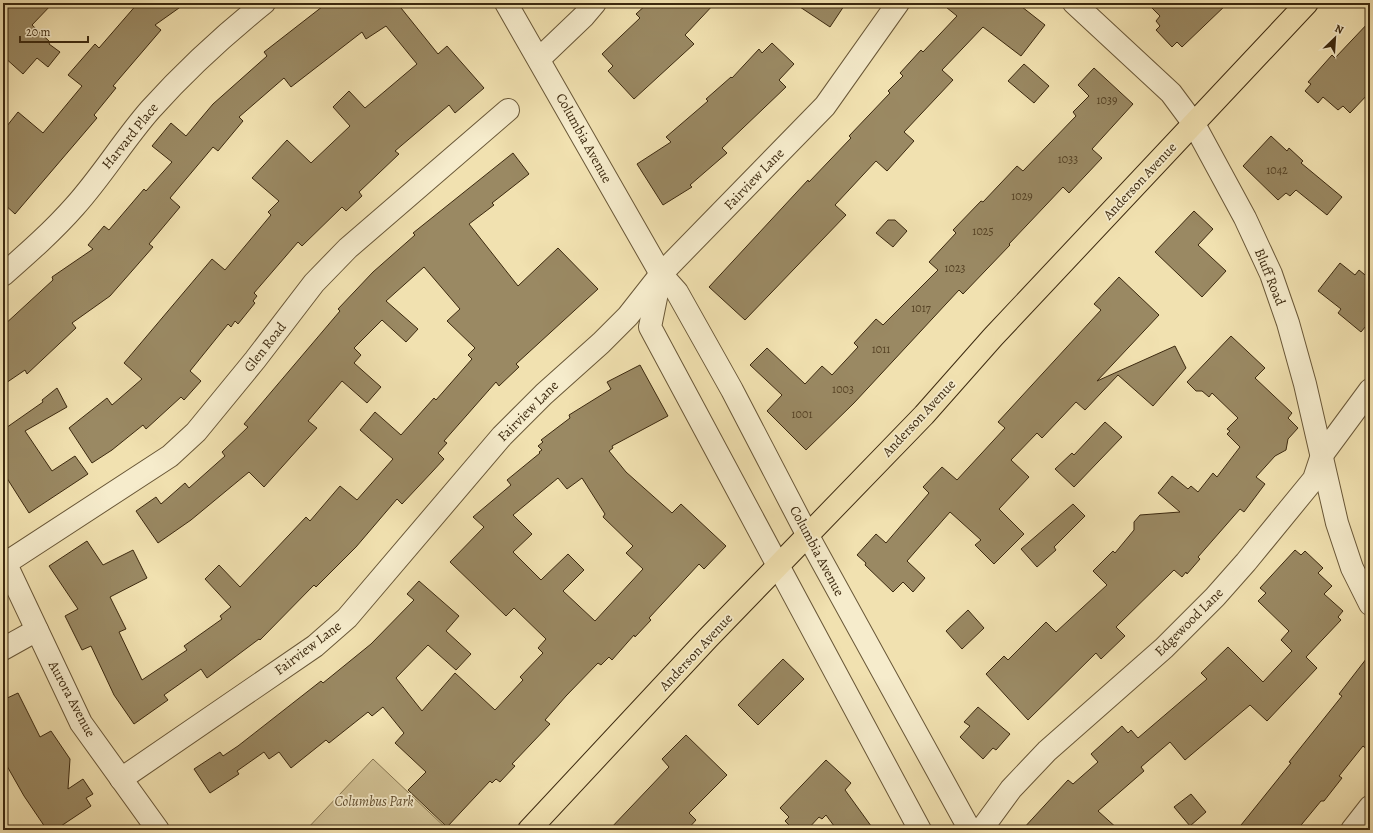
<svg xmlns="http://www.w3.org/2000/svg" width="1373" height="833" viewBox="0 0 1373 833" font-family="Alegreya,serif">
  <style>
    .green { fill: #d2c295; stroke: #877652 }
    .building { fill: #9a8963; stroke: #3c290f; fill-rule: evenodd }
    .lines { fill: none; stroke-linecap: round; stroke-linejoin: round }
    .minor-casing { stroke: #695737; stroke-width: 24 }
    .major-casing { stroke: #3c290f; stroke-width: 24 }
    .minor { stroke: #f6eccc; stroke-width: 22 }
    .major { stroke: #f1e1b0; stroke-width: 22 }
    .labels { text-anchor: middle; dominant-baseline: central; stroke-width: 3.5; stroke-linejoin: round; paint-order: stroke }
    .number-label { font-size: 12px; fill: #544124 }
    .street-label { font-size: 14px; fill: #3c290f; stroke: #f6eccc }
    .park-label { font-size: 14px; font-style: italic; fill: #624f30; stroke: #f6eccc }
  </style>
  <rect width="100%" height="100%" fill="#f1e1b0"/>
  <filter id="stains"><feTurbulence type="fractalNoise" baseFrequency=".005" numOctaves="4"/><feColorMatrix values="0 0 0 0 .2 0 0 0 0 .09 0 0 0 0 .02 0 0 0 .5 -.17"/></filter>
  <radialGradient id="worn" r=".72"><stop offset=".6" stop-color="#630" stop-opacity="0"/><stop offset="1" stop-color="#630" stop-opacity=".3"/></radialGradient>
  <polygon class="green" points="373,759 448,830 306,830"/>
  <g class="building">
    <polygon points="3,3 53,3 32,25 50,42 49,44 60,52 48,67 37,58 23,74 3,56"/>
    <polygon points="138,3 186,3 155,25 161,30 113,86 116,88 94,115 97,118 15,214 3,203 3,131 18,112 43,133 82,86 68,75 95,44 99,48"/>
    <polygon points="327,3 397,3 438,54 447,46 484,88 455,113 449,105 395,151 399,154 359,192 362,196 346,211 342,207 302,246 298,242 254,293 257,296 253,301 255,303 238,324 235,321 231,327 228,324 190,371 201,381 184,400 181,397 146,429 143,425 112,450 92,463 69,428 107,398 112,405 142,379 124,363 212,259 225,270 271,215 268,212 279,201 252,178 287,140 311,163 350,126 333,107 349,91 365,108 417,64 386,26 366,39 362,32 291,87 284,78 239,117 243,121 218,151 213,147 170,198 180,207 149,244 153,247 110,296 72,323 76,328 27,374 25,370 3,385 3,326 53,280 52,277 93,249 88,245 104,226 109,230 144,189 146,191 172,162 152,146 171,123 186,136 213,104 267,56 264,52"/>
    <polygon points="648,3 715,3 685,35 694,44 634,99 608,71 613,66 602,54 640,18 636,14"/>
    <polygon points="794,3 846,3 830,27"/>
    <polygon points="941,3 1017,3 1045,25 1021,56 983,27 942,70 953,80 904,132 914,141 887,171 876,161 835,205 846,215 745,320 709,287 808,180 809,182 851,138 849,136 890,93 888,91 903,76 900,73 921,50 923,52 957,16"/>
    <polygon points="1147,3 1228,3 1182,47 1177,42 1172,47 1156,30 1160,26 1156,21 1160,16"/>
    <polygon points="1370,21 1370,92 1350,113 1343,106 1338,110 1323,97 1318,103 1305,91 1311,84 1308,82 1332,55 1335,58"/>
    <polygon points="772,43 794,64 779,80 786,87 722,148 727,153 690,185 692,187 663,205 637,164 671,142 666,137 708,101 706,99 731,77 732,78 759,49 762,53"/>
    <polygon points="1024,64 1049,86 1034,103 1008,81"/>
    <polygon points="1094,68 1133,104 1092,149 1102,158 1069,193 1063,187 1009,244 1010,245 963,294 959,290 854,403 806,450 767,411 782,395 750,365 767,348 805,384 822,366 832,375 858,347 854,343 876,319 883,325 938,270 929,262 956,233 953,230 981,201 983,202 1017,166 1023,171 1076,116 1073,112 1089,96 1078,85"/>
    <polygon points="1271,136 1287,151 1289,148 1303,161 1301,163 1342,197 1327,215 1296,190 1290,196 1286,193 1278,200 1243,166"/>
    <polygon points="513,153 529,174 492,203 494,205 469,224 518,286 558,248 598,289 516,364 519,367 499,386 496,382 444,441 447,443 438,453 444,459 432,472 402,504 397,499 356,547 316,587 314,585 260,640 259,639 207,678 201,669 164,695 168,700 134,724 114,695 91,646 82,650 65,616 78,609 49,566 87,541 103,565 133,550 147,578 110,597 126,629 119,632 142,680 187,650 184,646 222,619 220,616 231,607 205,579 219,565 240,587 306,517 310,521 340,486 357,500 393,459 360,430 375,412 401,435 434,398 436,400 472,359 468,355 475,348 447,321 460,309 424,267 386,301 418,329 406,342 382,320 354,348 361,355 354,363 381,387 367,403 342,381 308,421 317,428 264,487 249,472 191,520 158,543 136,511 156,497 161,504 185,483 189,488 225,456 222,452 248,427 244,424 340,311 338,309 373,272 415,235 413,233"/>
    <polygon points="1194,211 1213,229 1198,245 1226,271 1202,297 1155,252"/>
    <polygon points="888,220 895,220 907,231 893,247 876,233"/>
    <polygon points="1340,263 1355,275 1359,270 1370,279 1370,321 1361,332 1338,313 1341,309 1318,291"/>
    <polygon points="1119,277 1159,315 1097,381 1175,346 1186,368 1153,406 1118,375 1085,410 1076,402 1042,438 1037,433 1011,460 1029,477 999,509 1024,534 994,564 975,545 981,540 950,512 907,561 925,578 913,592 903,582 893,592 865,565 866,563 857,555 876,534 886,543 929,493 923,487 942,467 957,480 1005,428 998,422 1101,310 1094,304"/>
    <polygon points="1231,336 1265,368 1255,378 1292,413 1288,418 1298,428 1288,439 1286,450 1275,456 1256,477 1265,484 1244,512 1240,509 1198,557 1200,559 1187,574 1186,572 1182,577 1174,570 1116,627 1125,636 1101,659 1096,653 1028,720 986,674 1004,656 1008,660 1046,622 1056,632 1107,585 1093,571 1113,551 1115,553 1134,530 1134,522 1140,515 1180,512 1158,493 1172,476 1188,489 1191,486 1198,492 1213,473 1217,477 1240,447 1227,434 1230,431 1227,429 1238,418 1212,393 1209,397 1202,391 1196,391 1187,382"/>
    <path d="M640,365L668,416L612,446L613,448L609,451L626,472L672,513L681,504L726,546L704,569L699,564L649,618L651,620L635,637L634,635L612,660L609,657L601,665L598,663L566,696L545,720L550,724L512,764L515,766L500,782L496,779L492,783L490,781L447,827L408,790L426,772L395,743L404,733L383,707L372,716L368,712L329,743L326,740L291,768L279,752L269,759L264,752L237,771L239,774L210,793L194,769L220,752L223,756L238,746L321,681L323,683L371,644L414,600L407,594L419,581L459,616L446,631L471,654L456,670L428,645L396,678L422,711L455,673L495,710L523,680L520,677L543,653L538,648L546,639L514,608L506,616L450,562L484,527L473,517L511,485L507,480L540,453L539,452L542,450L538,446L543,442L541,440L570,418L569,415L611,389L607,382ZM558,478L567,489L582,478L605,514L603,517L633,546L626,553L643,569L595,621L563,591L584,570L568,554L541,580L513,552L532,534L513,515Z"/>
    <polygon points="57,388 67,407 25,431 52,471 75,456 88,474 29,513 3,472 3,430 43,402 42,400"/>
    <polygon points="1105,422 1122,437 1074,487 1055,469 1072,453 1074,455"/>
    <polygon points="1073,504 1085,516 1054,547 1056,550 1037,567 1021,549"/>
    <polygon points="1295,550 1301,555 1305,551 1323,568 1318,573 1332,586 1324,594 1343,611 1338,617 1341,620 1306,657 1317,668 1267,721 1250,705 1185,760 1170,742 1141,767 1144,771 1098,811 1119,830 1022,830 1068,780 1073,784 1098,762 1091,754 1122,726 1128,733 1131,730 1138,738 1207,679 1201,673 1228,647 1263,682 1292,651 1281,640 1289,631 1258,601 1266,593 1260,588"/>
    <polygon points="968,610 984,628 962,649 946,631"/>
    <polygon points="1370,654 1370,752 1363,746 1339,776 1342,778 1324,801 1321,801 1297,830 1237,830 1291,763 1289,762 1342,696 1339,694"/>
    <polygon points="783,659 804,679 758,725 738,705"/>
    <polygon points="18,693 40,737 51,731 70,759 68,789 83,779 93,794 86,798 91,806 55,830 47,830 24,796 3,759 3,700"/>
    <polygon points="978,707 1010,734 996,750 993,748 983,759 960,737 970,726 964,722"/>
    <polygon points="686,735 727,775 689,813 696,820 687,830 609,830 669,767 662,759"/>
    <polygon points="826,760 851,783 845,790 874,830 837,830 826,815 822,819 819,817 807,830 794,830 785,821 789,817 780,808"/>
    <polygon points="1191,794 1206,812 1190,826 1174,807"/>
  </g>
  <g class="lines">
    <g class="minor-casing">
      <g id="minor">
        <polyline points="506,3 661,274 677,292 732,390 808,536 970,830"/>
        <polyline points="1074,3 1171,93 1194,124 1245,218 1271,274 1288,323 1305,384 1337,523 1352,568 1370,604"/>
        <polyline points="539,59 584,16 595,3"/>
        <path d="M3,275C28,253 53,231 75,206C102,176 123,141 150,110C185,71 223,36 264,3"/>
        <polyline points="660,278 650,327 920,830"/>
        <polyline points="3,558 81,723 158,830"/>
        <polyline points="6,563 170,456 196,432 255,360 314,283 348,248 508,110"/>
        <polyline points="3,649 37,630"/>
        <polyline points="121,779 315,646 347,618 502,436 544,394 601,343 628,316 661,274 825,106 898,3"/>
        <polyline points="981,830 1011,789 1047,751 1164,648 1215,597 1246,562 1314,479 1322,455 1370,390"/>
        <polyline points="1352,830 1370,807"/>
      </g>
    </g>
    <g class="major-casing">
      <polyline id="major" points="529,830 708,638 924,415 993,337 1307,3"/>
    </g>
    <use href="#minor" class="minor"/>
    <use href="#major" class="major"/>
  </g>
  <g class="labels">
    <g class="number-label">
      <text x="1107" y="100">1039</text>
      <text x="1068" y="159">1033</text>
      <text x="1277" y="170">1042</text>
      <text x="1022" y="196">1029</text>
      <text x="983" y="231">1025</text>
      <text x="955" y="268">1023</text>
      <text x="921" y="308">1017</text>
      <text x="881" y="349">1011</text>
      <text x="843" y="389">1003</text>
      <text x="802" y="414">1001</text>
    </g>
    <g class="street-label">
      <text transform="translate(130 136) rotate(-51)">Harvard Place</text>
      <text transform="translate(584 138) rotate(61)">Columbia Avenue</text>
      <text transform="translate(754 179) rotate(-46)">Fairview Lane</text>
      <text transform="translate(1140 181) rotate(-47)">Anderson Avenue</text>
      <text transform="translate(1270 277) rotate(68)">Bluff Road</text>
      <text transform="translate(265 347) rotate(-52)">Glen Road</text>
      <text transform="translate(528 411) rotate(-45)">Fairview Lane</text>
      <text transform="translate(919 418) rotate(-47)">Anderson Avenue</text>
      <text transform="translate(817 551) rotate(62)">Columbia Avenue</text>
      <text transform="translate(1189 622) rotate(-45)">Edgewood Lane</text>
      <text transform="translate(308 648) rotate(-37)">Fairview Lane</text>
      <text transform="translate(696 652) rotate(-47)">Anderson Avenue</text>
      <text transform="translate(72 699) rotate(62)">Aurora Avenue</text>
    </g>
    <g class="park-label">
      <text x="374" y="801">Columbus Park</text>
    </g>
  </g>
  <rect width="1373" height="833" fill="none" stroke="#f1e1b0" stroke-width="16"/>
  <rect x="4" y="4" width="1365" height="825" fill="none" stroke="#3c290f" stroke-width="2"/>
  <rect x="8" y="8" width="1357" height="817" fill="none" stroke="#3c290f"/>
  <g transform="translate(1335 38) rotate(25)" stroke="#f6eccc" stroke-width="3" paint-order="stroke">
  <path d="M0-3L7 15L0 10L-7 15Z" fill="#3c290f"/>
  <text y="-6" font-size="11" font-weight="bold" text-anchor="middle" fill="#3c290f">N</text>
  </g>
  <path d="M20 36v6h68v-6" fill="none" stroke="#3c290f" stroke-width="2"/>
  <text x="26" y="36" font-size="12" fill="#3c290f" stroke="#f6eccc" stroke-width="3" paint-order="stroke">20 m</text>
  <rect width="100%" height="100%" filter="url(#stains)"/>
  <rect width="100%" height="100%" fill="url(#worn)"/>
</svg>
